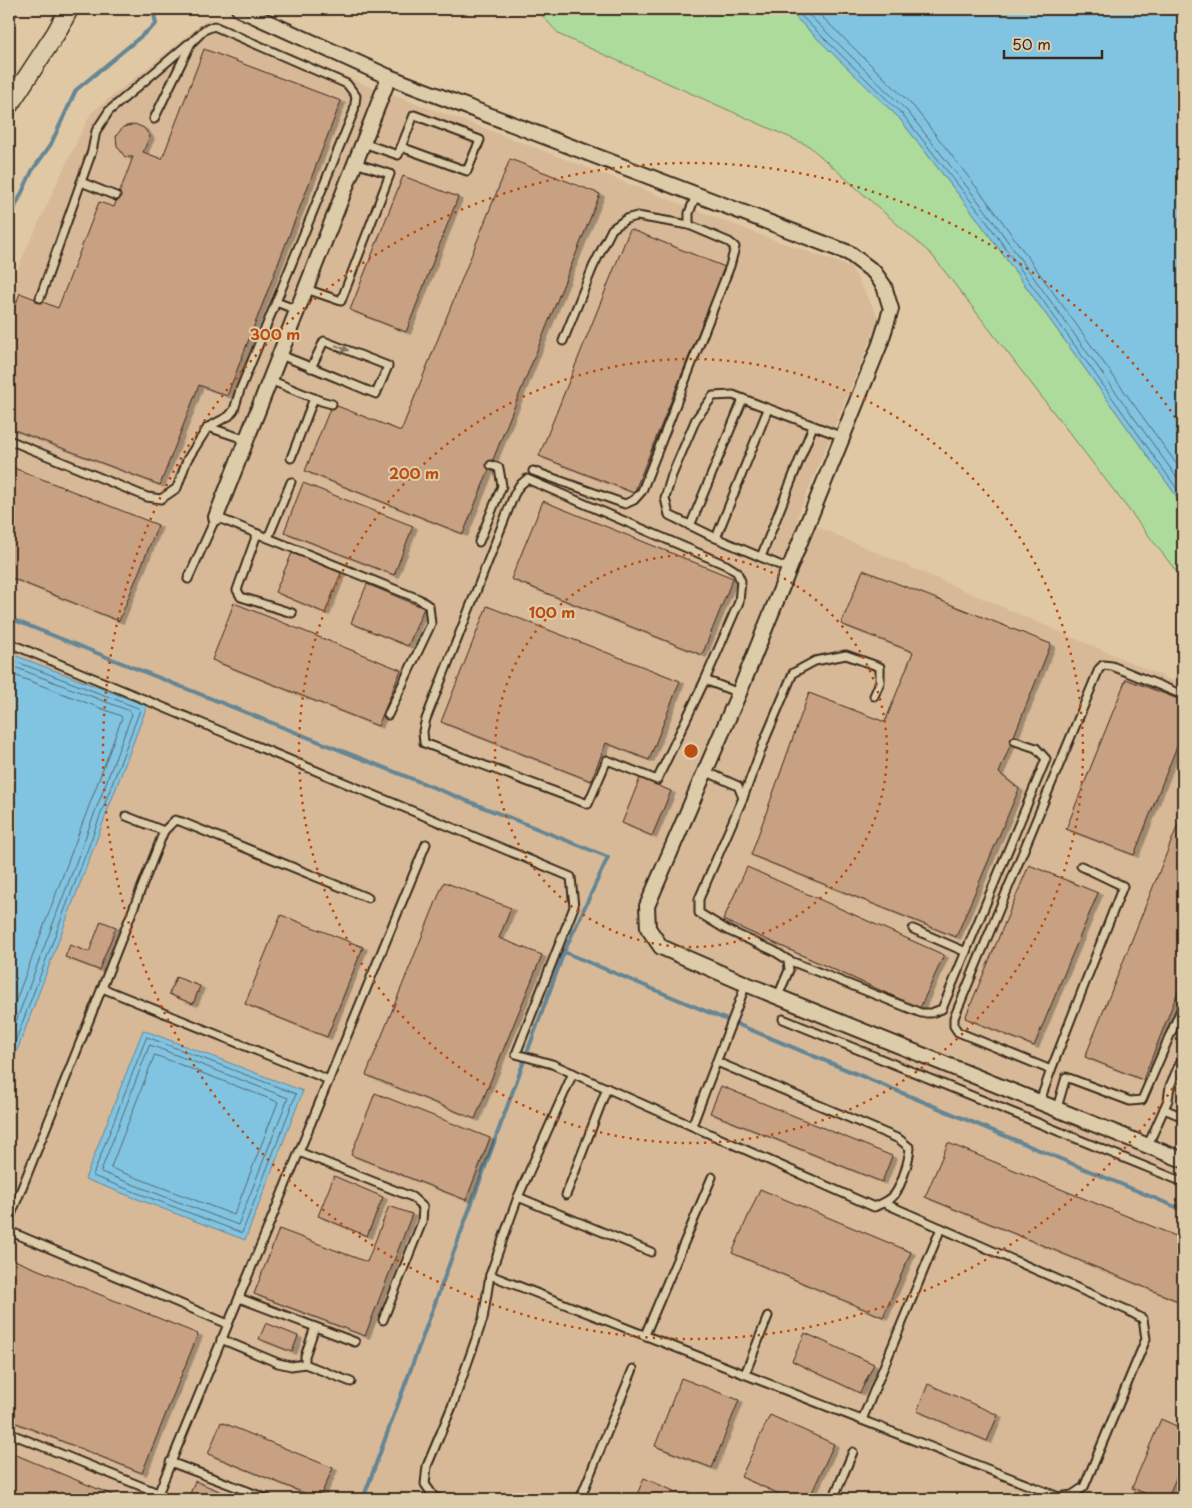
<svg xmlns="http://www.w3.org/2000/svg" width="1192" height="1508" viewBox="0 0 1192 1508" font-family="'Playpen Sans',sans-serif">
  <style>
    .built { fill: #d7b998 }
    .green { fill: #addb9b; stroke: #74825c }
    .water { fill: #81c4e2; stroke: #658694 }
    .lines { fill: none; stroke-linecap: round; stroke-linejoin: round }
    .shore { stroke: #57686c; stroke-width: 1 }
    .stream { stroke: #658694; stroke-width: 4 }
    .building { fill: #c8a082; stroke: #3b2a1e; filter: url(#shadow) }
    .service-casing { stroke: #3b2a1e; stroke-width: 11 }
    .minor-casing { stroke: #3b2a1e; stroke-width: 18 }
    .tertiary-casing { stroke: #3b2a1e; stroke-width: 21 }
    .path { stroke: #3b2a1e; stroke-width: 2.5; stroke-dasharray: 4 4; stroke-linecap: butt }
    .service { stroke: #ddcca9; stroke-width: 7 }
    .minor { stroke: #ddcca9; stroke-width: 14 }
    .tertiary { stroke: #ddcca9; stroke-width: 18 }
    .oneway { fill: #84735d }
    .ring { fill: none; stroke: #bd4d10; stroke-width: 2.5; stroke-dasharray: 2.5 5 }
    .centre { fill: #bd4d10; stroke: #ddcca9; stroke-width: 2.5 }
    .ring-label { font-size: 15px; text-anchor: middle; font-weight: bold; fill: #bd4d10; stroke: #ddcca9; stroke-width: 4; stroke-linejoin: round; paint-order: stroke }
  </style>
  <defs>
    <filter id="shadow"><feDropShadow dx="4.5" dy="2.5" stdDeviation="0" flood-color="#0004"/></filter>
  </defs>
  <rect width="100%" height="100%" fill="#e1c8a5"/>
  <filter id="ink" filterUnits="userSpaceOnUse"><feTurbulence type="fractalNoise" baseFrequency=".02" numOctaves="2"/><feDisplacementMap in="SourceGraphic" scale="10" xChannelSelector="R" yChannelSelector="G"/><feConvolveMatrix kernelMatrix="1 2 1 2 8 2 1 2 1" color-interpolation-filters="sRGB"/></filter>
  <g filter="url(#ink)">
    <polygon class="built" points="208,19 376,89 500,134 769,238 851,267 879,318 797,518 1183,685 1183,1499 9,1499 9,287 64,168 91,113"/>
    <polygon class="green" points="536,9 787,9 899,118 976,217 1183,505 1183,580 932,255 809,146 560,35"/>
    <g class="water">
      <polygon points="787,9 1183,9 1183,505 976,217 899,118"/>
      <polygon points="9,653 147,706 9,1072"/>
      <polygon points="143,1030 303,1091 245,1240 85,1179"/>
    </g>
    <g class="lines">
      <g class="shore">
        <polyline points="794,9 903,115 981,214 1183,497"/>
        <polyline points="803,9 908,112 986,211 1183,486"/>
        <polyline points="814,9 914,107 991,206 1183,473"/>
        <polyline points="9,659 138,708 140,710 9,1058"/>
        <polyline points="9,665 130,711 132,714 9,1040"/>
        <polyline points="9,673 121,716 122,718 9,1019"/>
        <polygon points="147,1037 296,1094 242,1233 93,1176"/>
        <polygon points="150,1045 288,1098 238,1225 101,1172"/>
        <polygon points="155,1055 278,1102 234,1215 111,1168"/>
      </g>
      <g class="stream">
        <polyline points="9,220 32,171 51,144 76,90 156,24 153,9"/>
        <polyline points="9,618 608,857 564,952 1183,1210"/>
        <polyline points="363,1499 564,952"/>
      </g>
    </g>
    <g class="building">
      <polygon points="204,49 341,101 227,396 199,385 160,485 9,428 9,322 20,293 58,308 99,202 114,207 133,157 125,157 117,146 116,136 123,127 135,124 144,128 150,136 143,152 162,159"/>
      <polygon points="510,159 600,194 463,534 305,471 332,404 401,431"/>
      <polygon points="403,176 458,197 406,332 350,310"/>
      <polygon points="630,229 725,267 634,493 539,456"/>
      <polygon points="9,466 158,525 119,621 9,577"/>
      <polygon points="303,483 413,526 394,575 284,532"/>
      <polygon points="543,501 733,578 702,655 511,579"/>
      <polygon points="292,553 341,573 325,613 275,592"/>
      <polygon points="863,570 1051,644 999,773 1019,789 956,937 751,855 809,693 885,722 913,652 841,624"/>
      <polygon points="367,584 424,608 408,646 351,623"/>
      <polygon points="234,603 401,670 378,726 212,660"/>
      <polygon points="487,606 680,681 649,760 606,743 591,781 441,722"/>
      <polygon points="1126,679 1183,701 1183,731 1134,855 1066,829"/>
      <polygon points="640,778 671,791 652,836 622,823"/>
      <polygon points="1183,812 1183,979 1143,1080 1085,1057"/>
      <polygon points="1029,865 1098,893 1034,1046 965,1018"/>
      <polygon points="747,867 944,955 920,1008 723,920"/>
      <polygon points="444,882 511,908 499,938 542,955 475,1119 366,1075"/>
      <polygon points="281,915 363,947 327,1037 245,1004"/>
      <polygon points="101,921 116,927 99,970 65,957 70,945 89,952"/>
      <polygon points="176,977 200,986 193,1004 169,994"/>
      <polygon points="721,1086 892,1156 882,1182 710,1113"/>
      <polygon points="375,1093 490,1138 466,1200 351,1155"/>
      <polygon points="948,1143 1183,1239 1183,1303 925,1197"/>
      <polygon points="334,1176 383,1197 367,1236 318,1216"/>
      <polygon points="760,1189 911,1252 883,1317 732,1253"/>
      <polygon points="389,1206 412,1214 365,1336 254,1294 279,1229 367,1262"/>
      <polygon points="9,1258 198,1334 142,1473 9,1420"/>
      <polygon points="266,1323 298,1336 292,1352 259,1339"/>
      <polygon points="805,1333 874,1364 860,1393 792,1361"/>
      <polygon points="681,1378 739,1400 712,1468 655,1446"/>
      <polygon points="928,1384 998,1415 987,1441 917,1411"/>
      <polygon points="770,1415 834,1444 809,1499 791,1499 741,1477"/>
      <polygon points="1161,1419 1183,1429 1183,1462 1167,1499 1159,1499 1132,1488"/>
      <polygon points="221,1422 333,1468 319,1499 208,1454"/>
      <polygon points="9,1452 122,1499 9,1499"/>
      <polygon points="644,1478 692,1499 635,1499"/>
      <polygon points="195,1481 239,1499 188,1499"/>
    </g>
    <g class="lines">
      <g class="service-casing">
        <g id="service">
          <polygon points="414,115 480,140 467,171 401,147"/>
          <polyline points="154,119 191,43 204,30 214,26 347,84 356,96 354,111 276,302 240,390 234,410 229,416 208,427"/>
          <polyline points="363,143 398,155 401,147"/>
          <polyline points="81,182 116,196"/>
          <polyline points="306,289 341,301 390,174 355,163"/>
          <polyline points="40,298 92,151 96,131 109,111 188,44"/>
          <polyline points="276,302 297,310"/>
          <polyline points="563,341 593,267 612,229 626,219 637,216 689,225"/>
          <path d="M280,355C312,367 344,381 376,394L388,366L324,341L311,368"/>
          <polyline points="270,380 321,401 332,404"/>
          <polyline points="9,440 147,497 161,499 177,488 187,460 208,427 247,440"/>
          <polyline points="291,458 314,398"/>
          <polyline points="533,471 625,504 634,500 642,491 730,266 735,247 729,242 689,225 689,213 696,195"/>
          <polygon points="527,479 726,565 737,572 741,581 739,602 705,680 657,780 607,760 588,804 424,743 423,731 426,719 514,495 519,486"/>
          <polyline points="690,526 743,399"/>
          <polyline points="257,534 237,590 241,597 292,613"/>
          <polyline points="268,538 291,482"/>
          <polyline points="716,538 768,409"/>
          <polyline points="479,542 502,486 499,468 491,465"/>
          <polyline points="761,557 813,426"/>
          <polyline points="789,569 716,538 669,515 665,498 672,475 696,419 713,396 733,395 843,437"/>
          <polyline points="188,579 216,517 419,599 429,606 431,624 388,715"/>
          <polyline points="9,643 571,877 574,907 516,1054 552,1064 692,1126 746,984"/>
          <polyline points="705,680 739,693"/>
          <polyline points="705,771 738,786 743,798 699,899 699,913 727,930 774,951 788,960 789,970 778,996"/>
          <polyline points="743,798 766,737 793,673 815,661 846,655 880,667 880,682 874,696"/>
          <polyline points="126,816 164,831 102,988 329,1080"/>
          <polyline points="164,831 175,820 182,822 368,898"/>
          <polyline points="913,929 966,952"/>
          <polyline points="788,960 921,1013 931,1013 942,1009 1046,759 1036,748 1015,741"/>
          <polyline points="783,1019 1183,1182"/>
          <polyline points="1051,1070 958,1032 954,1026 954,1018 1099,669 1103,665 1112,666 1183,695"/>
          <polyline points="1040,1101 1051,1070 1123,886 1081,866"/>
          <polyline points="1057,1108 1066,1077 1130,1101 1142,1100 1183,1005"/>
          <polyline points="1164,1109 1183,1117"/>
          <path d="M692,1126L874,1207C881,1204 890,1201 895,1194C902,1184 909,1160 910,1148L899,1139L717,1062"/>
          <polyline points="1148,1145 1168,1100 1170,1086 1183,1056"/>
          <polyline points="299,1152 412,1197 423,1207 422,1222 383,1320"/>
          <polyline points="566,1195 607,1088"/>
          <polyline points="518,1197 651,1252"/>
          <polyline points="9,1220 102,988"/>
          <polyline points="9,1231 228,1324"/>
          <polyline points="490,1275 1059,1497 1072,1495 1084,1487 1146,1339 1143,1319 1127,1310 884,1203"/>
          <polyline points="239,1298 355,1342"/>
          <polyline points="315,1327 305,1356 305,1364 351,1382"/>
          <polyline points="645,1335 712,1177"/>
          <polyline points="221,1339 278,1363 291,1366 305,1364"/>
          <polyline points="745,1374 768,1316"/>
          <polyline points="862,1420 941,1228"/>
          <polyline points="9,1433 158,1493"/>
          <polyline points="170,1462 268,1499"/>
          <polyline points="156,1499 426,844"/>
          <polyline points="439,1499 434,1497 425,1484 427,1466 453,1404 483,1319 490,1275 518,1197 573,1073"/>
          <polyline points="580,1499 633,1369"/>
          <polyline points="833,1499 853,1452"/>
        </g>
      </g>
      <g class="minor-casing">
        <g id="minor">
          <polyline points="239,9 389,77 849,253 874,272 884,286 891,309 880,344 739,693 647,906 648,928 661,947 746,984 1183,1160"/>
          <polyline points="216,517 389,77"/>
        </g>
      </g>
      <g class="tertiary-casing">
        <polyline id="tertiary" points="9,105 56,33 69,9"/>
      </g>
      <polyline class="path" points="9,19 19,9"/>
      <use href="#service" class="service"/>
      <use href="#minor" class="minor"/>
      <use href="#tertiary" class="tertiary"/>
    </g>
    <defs><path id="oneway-solid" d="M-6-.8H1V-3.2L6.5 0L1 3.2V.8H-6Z" transform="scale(1.25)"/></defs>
    <use class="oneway" href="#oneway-solid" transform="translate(342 348) rotate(22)"/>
  </g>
  <g class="ring">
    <circle cx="691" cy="751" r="196"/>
    <circle cx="691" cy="751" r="392"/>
    <path d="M1181 1076A588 588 0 1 1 1181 426"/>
  </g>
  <circle cx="691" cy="751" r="8" class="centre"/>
  <g class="ring-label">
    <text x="275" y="340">300 m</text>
    <text x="414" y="479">200 m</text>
    <text x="552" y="618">100 m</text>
  </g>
  <rect width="1192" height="1508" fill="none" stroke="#ddcca9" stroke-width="30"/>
  <rect x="15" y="15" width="1162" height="1478" fill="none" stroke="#3b2a1e" stroke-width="2" filter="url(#ink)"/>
  <path d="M1004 50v8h98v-8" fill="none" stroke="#3b2a1e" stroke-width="2.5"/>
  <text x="1012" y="50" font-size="15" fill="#3b2a1e" stroke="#ddcca9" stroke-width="4" paint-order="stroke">50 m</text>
</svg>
